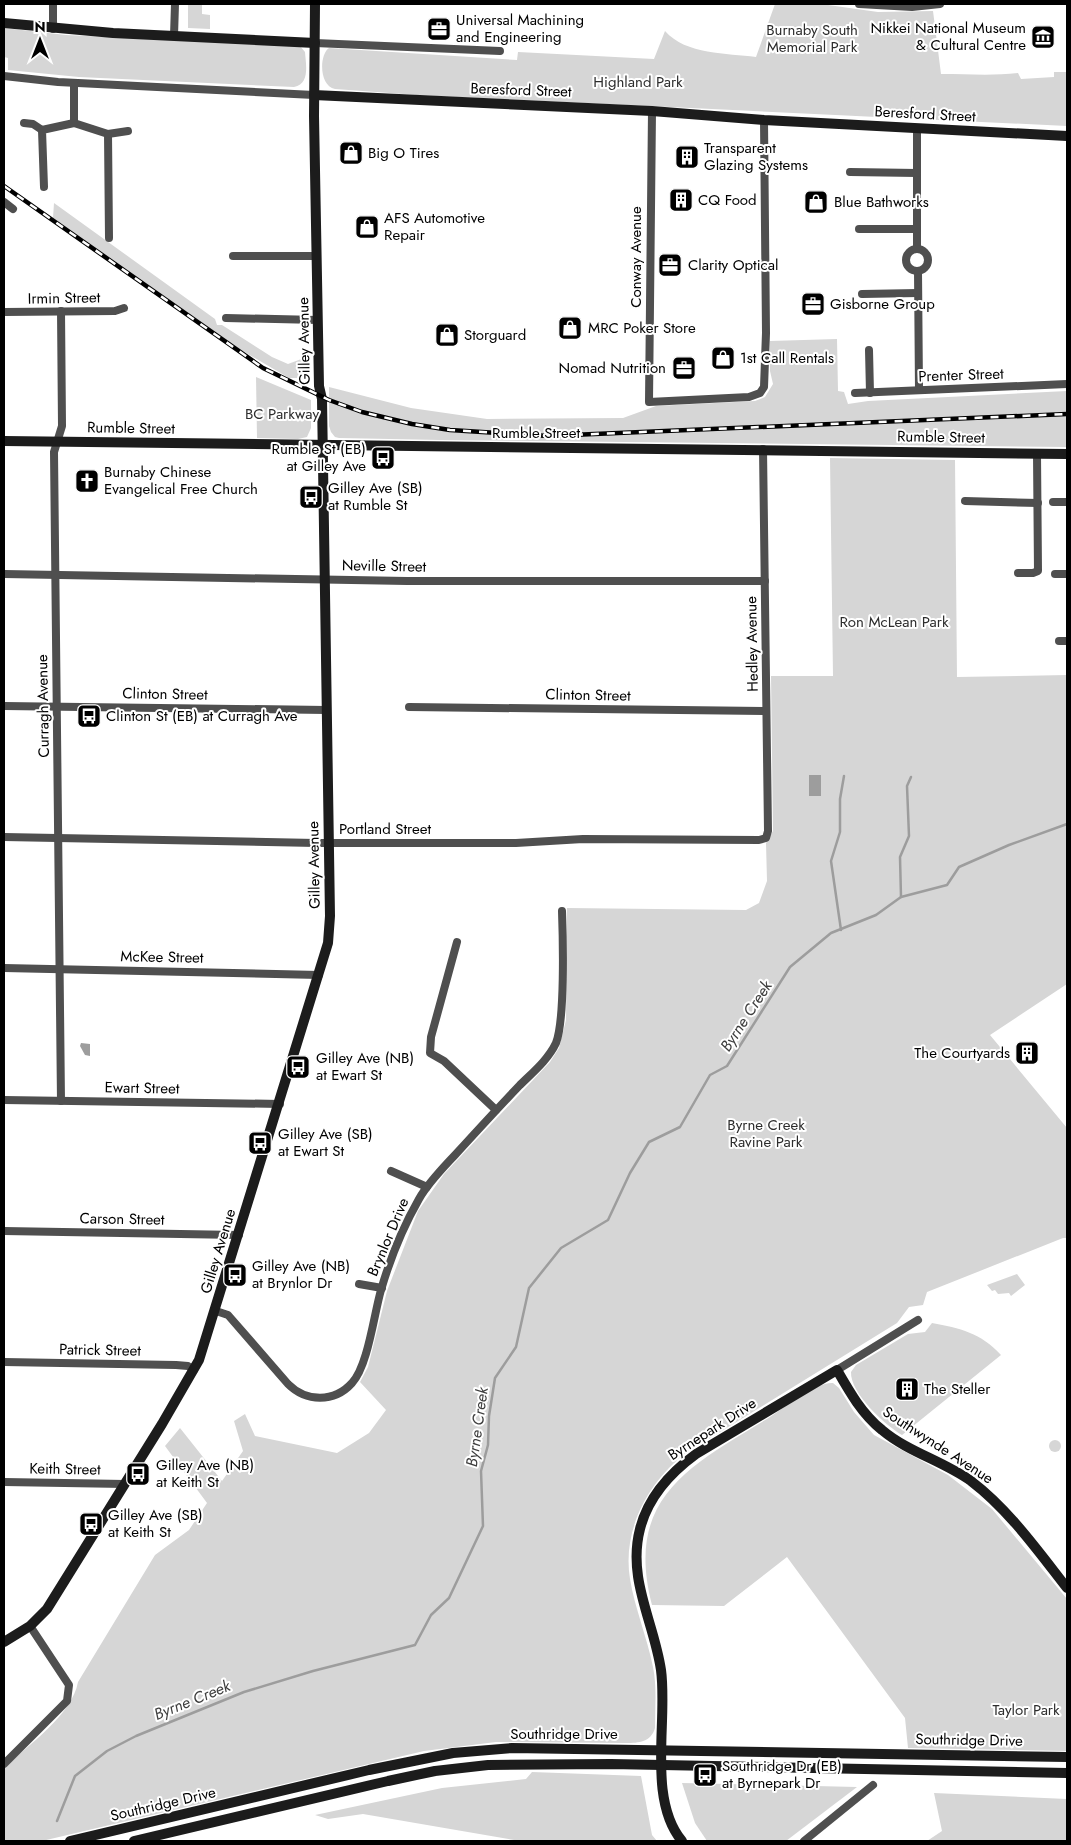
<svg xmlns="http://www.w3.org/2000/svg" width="1071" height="1845" viewBox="0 0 1071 1845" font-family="Jost,sans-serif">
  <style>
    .green { fill: #d6d6d6 }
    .water { fill: #9d9d9d }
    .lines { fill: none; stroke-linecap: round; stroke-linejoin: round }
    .stream { stroke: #9d9d9d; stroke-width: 2.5 }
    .street { stroke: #4f4f4f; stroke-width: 8 }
    .secondary { stroke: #1c1c1c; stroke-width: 10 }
    .rail-casing { stroke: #000; stroke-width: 4.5 }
    .rail { stroke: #fff; stroke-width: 2.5; stroke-dasharray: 8; stroke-linecap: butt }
    .labels { text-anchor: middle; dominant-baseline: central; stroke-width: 4; stroke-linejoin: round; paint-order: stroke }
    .poi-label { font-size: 15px; fill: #000; stroke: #fff; text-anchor: start }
    .park-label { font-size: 15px; fill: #2d2d2d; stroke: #fff }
    .street-label { font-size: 15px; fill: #000; stroke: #fff }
    .water-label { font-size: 16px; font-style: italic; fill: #3e3e3e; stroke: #fff }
  </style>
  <rect width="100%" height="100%" fill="#fff"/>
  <g class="green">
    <polygon points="188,4 202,4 202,14 210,15 210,29 188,28"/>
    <path d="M775,4H821L878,12L933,11L941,74C967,74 992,76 1018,73L1021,79L1054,77V72H1067V126L417,95L335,89C319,86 319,55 329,48L517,60L518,52L654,59L665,31C686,55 727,53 756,57Z"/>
    <path d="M4,28L66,35L300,46L305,52C306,65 310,84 294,87L79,77L8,70V58L4,57Z"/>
    <polygon points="54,203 215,319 217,325 222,325 272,357 288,364 304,358 305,378 289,378 241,350 53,218"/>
    <polygon points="837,339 838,391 844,392 848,404 868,401 1067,391 1067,447 440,440 339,438 335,437 331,432 329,426 329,387 411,408 487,419 623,418 656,406 755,401 765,397 773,384 770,371 770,341"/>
    <polygon points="256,377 311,400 311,428 307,437 298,439 257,438"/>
    <path d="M830,458L955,460L957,677L1067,675V984L990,1035L1067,1128V1238H1063L927,1292L923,1305L909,1307L897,1323L686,1453C648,1482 622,1530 630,1579C635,1609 647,1637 653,1667C657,1687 655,1708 655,1728C651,1742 639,1743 626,1743L496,1742L424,1751L42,1841H4V1768C28,1745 72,1715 78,1682L155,1555L189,1530L207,1503L165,1446L180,1428L222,1481L243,1451L234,1421L245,1414L255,1436L337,1453L369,1433L386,1410L360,1382L368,1367L387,1291L418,1211L444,1174L550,1062L559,1048L566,1020L567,908L746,910L759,903L767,881L766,843L773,831L771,676H833Z"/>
    <polygon points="1017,1274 1025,1285 1011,1296 1009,1293 998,1294 995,1290 992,1291 987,1285"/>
    <path d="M932,1323C960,1328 981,1333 1001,1355L902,1435C885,1425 850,1393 851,1372L856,1365L908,1334L925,1332Z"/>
    <path d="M833,1383L839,1388L854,1412L874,1435L948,1475L992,1509L1067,1599V1751L908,1748L905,1718L787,1557L724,1606L652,1605C624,1497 690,1466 770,1417C785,1407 816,1382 833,1383Z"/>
    <circle cx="1055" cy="1446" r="6"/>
    <polygon points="532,1772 641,1776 652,1835 657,1841 520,1841 363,1814 328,1819 315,1815 442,1788 526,1779"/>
    <polygon points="682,1783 857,1787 786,1841 707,1841 695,1823"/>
    <polygon points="934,1793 1067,1799 1067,1841 927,1841 942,1831"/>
  </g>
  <g class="water">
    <rect x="809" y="775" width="12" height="21"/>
    <polygon points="81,1043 90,1044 90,1056 85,1055 80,1046"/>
  </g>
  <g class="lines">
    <g class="stream">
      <polyline points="901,897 900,857 909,836 907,786 911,777"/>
      <polyline points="841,930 831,861 840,832 840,799 844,776"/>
      <polyline points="57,1821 75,1776 107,1751 136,1736 244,1692 313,1671 415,1645 431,1615 449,1598 483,1526 481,1471 488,1445 489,1416 495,1378 516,1347 529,1288 561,1248 608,1220 630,1173 649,1142 680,1127 710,1075 727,1066 790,967 831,933 876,915 901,897 947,885 959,867 1009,845 1067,824"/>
    </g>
    <g class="street">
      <polyline points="859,4 912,7 940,4"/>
      <polyline points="53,29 53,4"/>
      <polyline points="174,36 175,4"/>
      <polyline points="315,43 500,51"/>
      <polyline points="4,76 58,82 314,95"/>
      <polyline points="74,83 74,123 108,134 109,238"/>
      <polyline points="652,111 649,402 749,397 760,393 764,387 766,333 764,120"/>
      <polyline points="24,123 33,124 42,130"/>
      <polyline points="917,128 917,249"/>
      <polyline points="108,134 128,131"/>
      <polyline points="850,172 917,173"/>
      <polyline points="44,187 42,130 74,123"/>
      <polyline points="4,202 13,209"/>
      <polyline points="859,229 917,229"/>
      <circle cx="917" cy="260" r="11"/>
      <polyline points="233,256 317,256"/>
      <polyline points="918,271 919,390"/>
      <polyline points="862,294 918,293"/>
      <polyline points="4,312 115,311 124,308"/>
      <polyline points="226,318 318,320"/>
      <polyline points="869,350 870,393"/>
      <polyline points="855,393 1067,384"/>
      <polyline points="965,501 1038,503"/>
      <polyline points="1053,502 1067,502"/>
      <polyline points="1018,573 1033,573 1038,571 1037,454"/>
      <polyline points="4,574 407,581 765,581"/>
      <polyline points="1055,574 1067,574"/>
      <polyline points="1059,641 1067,641"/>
      <polyline points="4,706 326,710"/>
      <polyline points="409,707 766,711"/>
      <polyline points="4,837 316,843 516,843 583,839 759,840 766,838 768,831 763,449"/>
      <polyline points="457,942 431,1037 430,1053 444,1061 496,1110"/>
      <polyline points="4,968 319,975"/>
      <polyline points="4,1100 280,1104"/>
      <polyline points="61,1101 54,452 62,426 61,311"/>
      <polyline points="391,1171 427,1187"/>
      <polyline points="4,1231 239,1235"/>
      <polyline points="359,1284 382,1288"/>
      <path d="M216,1311L228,1315L288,1384C306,1402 334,1403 352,1383C368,1366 374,1314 381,1290C390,1259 403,1227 419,1199C428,1183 442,1169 455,1155C476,1132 497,1109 519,1086C532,1073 548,1060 556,1043C565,1020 563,939 562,911"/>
      <polyline points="4,1362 176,1365 188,1366 194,1370"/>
      <polyline points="837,1370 918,1320"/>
      <polyline points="4,1482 125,1484"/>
      <polyline points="4,1764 67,1701 69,1685 30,1626"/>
      <polyline points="804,1841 873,1785"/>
    </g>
    <g class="secondary">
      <polyline points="4,23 113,33 315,43"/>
      <polyline points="314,95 652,111 764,120 1067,136"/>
      <polyline points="4,441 1067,454"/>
      <polyline points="4,1642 30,1626 47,1609 162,1424 199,1360 328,943 330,916 322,399 319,386 314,116 315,4"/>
      <polyline points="70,1841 369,1770 453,1753 512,1748 1067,1757"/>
      <polyline points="134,1841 388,1781 435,1771 488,1765 611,1764 1067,1773"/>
      <path d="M682,1841C647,1799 668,1721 661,1670C654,1622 627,1579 640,1529C648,1497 670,1473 696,1454L837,1370C849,1391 862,1414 882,1430C908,1452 943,1461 971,1481C1009,1510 1038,1551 1067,1588"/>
    </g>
    <g class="rail-casing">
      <polyline id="rail" points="4,186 263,368 329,400 362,412 412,424 450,430 548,436 1067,414"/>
    </g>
    <use href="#rail" class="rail"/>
  </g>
  <defs>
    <g id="office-square" transform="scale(1.25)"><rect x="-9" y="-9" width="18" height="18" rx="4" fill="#000" stroke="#fff"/><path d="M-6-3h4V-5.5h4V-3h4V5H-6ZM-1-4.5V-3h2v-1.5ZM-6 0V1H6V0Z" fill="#fff"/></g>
    <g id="museum-square" transform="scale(1.25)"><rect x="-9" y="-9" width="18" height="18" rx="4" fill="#000" stroke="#fff"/><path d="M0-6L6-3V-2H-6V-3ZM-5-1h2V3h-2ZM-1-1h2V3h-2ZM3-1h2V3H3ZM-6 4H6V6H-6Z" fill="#fff"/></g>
    <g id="shop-square" transform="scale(1.25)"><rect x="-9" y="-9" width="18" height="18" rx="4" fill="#000" stroke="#fff"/><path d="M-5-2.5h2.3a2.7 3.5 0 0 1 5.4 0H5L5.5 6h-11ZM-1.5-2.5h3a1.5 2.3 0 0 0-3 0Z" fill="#fff"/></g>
    <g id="building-square" transform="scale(1.25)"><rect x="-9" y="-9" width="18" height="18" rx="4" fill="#000" stroke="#fff"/><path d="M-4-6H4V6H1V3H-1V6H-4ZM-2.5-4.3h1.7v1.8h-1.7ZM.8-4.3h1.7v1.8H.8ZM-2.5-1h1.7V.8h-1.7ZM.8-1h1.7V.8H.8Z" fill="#fff"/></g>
    <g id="bus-square" transform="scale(1.25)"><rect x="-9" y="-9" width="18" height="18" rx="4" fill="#000" stroke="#fff"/><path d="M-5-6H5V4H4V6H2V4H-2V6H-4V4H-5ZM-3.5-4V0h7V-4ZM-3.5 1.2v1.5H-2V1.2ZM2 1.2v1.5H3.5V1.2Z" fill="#fff"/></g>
    <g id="church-square" transform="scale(1.25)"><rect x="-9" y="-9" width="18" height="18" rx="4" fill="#000" stroke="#fff"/><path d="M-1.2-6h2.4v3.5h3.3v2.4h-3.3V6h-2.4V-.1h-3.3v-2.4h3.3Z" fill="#fff"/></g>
  </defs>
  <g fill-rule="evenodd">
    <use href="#office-square" x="439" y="29"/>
    <use href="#museum-square" x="1043" y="37"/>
    <use href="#shop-square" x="351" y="153"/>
    <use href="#building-square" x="687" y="157"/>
    <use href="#building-square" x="681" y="200"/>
    <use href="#shop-square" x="816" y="202"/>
    <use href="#shop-square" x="367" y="227"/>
    <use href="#office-square" x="670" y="265"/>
    <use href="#office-square" x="813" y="304"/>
    <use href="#shop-square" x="570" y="328"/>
    <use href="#shop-square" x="447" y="335"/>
    <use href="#shop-square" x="723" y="358"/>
    <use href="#office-square" x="684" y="368"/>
    <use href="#bus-square" x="383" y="458"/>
    <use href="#church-square" x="87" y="481"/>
    <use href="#bus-square" x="311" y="497"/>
    <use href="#bus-square" x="89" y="716"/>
    <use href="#building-square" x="1027" y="1053"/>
    <use href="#bus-square" x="298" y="1067"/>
    <use href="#bus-square" x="260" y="1143"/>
    <use href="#bus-square" x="235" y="1275"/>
    <use href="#building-square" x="907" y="1389"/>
    <use href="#bus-square" x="138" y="1474"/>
    <use href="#bus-square" x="91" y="1524"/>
    <use href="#bus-square" x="705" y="1775"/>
  </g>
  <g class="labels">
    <g class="poi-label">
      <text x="456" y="20">Universal Machining<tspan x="456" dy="17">and Engineering</tspan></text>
      <text x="1026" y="28" text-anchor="end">Nikkei National Museum<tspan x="1026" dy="17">&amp; Cultural Centre</tspan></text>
      <text x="704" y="148">Transparent<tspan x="704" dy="17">Glazing Systems</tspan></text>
      <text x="368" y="153">Big O Tires</text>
      <text x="698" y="200">CQ Food</text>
      <text x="834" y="202">Blue Bathworks</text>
      <text x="384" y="218">AFS Automotive<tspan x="384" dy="17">Repair</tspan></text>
      <text x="688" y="265">Clarity Optical</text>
      <text x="830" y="304">Gisborne Group</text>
      <text x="588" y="328">MRC Poker Store</text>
      <text x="464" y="335">Storguard</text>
      <text x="740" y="358">1st Call Rentals</text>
      <text x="666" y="368" text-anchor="end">Nomad Nutrition</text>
      <text x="366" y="449" text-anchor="end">Rumble St (EB)<tspan x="366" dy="17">at Gilley Ave</tspan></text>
      <text x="104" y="472">Burnaby Chinese<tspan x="104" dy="17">Evangelical Free Church</tspan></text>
      <text x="328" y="488">Gilley Ave (SB)<tspan x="328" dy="17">at Rumble St</tspan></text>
      <text x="106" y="716">Clinton St (EB) at Curragh Ave</text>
      <text x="1010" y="1053" text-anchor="end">The Courtyards</text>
      <text x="316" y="1058">Gilley Ave (NB)<tspan x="316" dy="17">at Ewart St</tspan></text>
      <text x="278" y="1134">Gilley Ave (SB)<tspan x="278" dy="17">at Ewart St</tspan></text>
      <text x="252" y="1266">Gilley Ave (NB)<tspan x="252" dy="17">at Brynlor Dr</tspan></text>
      <text x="924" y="1389">The Steller</text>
      <text x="156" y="1465">Gilley Ave (NB)<tspan x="156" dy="17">at Keith St</tspan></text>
      <text x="108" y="1515">Gilley Ave (SB)<tspan x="108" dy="17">at Keith St</tspan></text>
      <text x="722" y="1766">Southridge Dr (EB)<tspan x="722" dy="17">at Byrnepark Dr</tspan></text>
    </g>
    <g class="park-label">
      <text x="812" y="30">Burnaby South<tspan x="812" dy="17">Memorial Park</tspan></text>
      <text x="638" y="82">Highland Park</text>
      <text x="282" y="414">BC Parkway</text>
      <text x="894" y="622">Ron McLean Park</text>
      <text x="766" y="1125">Byrne Creek<tspan x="766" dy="17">Ravine Park</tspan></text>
      <text x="1026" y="1710">Taylor Park</text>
    </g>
    <g class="street-label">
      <text transform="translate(521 90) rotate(2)">Beresford Street</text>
      <text transform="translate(925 114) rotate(3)">Beresford Street</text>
      <text transform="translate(636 257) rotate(-90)">Conway Avenue</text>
      <text transform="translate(64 298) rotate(-1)">Irmin Street</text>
      <text transform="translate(304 341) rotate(-91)">Gilley Avenue</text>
      <text transform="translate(961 375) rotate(-2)">Prenter Street</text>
      <text transform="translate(131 428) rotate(1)">Rumble Street</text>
      <text x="536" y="433">Rumble Street</text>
      <text transform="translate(941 437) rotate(1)">Rumble Street</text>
      <text transform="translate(384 566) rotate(1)">Neville Street</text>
      <text transform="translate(752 644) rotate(-91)">Hedley Avenue</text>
      <text transform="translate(165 694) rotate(1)">Clinton Street</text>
      <text transform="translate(588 695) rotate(1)">Clinton Street</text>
      <text transform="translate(43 706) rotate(-91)">Curragh Avenue</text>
      <text x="385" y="829">Portland Street</text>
      <text transform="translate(314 865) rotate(-91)">Gilley Avenue</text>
      <text transform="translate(162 957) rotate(1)">McKee Street</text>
      <text transform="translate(142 1088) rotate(1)">Ewart Street</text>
      <text transform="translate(122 1219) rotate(1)">Carson Street</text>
      <text transform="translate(388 1237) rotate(-67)">Brynlor Drive</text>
      <text transform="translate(218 1251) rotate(-73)">Gilley Avenue</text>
      <text transform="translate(100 1350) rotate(1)">Patrick Street</text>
      <text transform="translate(712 1429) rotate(-33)">Byrnepark Drive</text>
      <text transform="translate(938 1445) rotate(33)">Southwynde Avenue</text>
      <text transform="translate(65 1469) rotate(1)">Keith Street</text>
      <text x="564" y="1734">Southridge Drive</text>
      <text transform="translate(969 1740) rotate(1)">Southridge Drive</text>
      <text transform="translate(163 1804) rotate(-13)">Southridge Drive</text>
    </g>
    <g class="water-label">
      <text transform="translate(746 1016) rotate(-57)">Byrne Creek</text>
      <text transform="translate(477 1427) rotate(-82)">Byrne Creek</text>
      <text transform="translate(192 1700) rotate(-22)">Byrne Creek</text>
    </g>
  </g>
  <rect width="1071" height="1845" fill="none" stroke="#000000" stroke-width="10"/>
  <g transform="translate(40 40)" stroke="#ffffff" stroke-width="4" paint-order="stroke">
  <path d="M0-4L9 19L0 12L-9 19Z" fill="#000000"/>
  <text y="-8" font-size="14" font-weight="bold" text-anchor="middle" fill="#000000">N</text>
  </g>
</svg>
